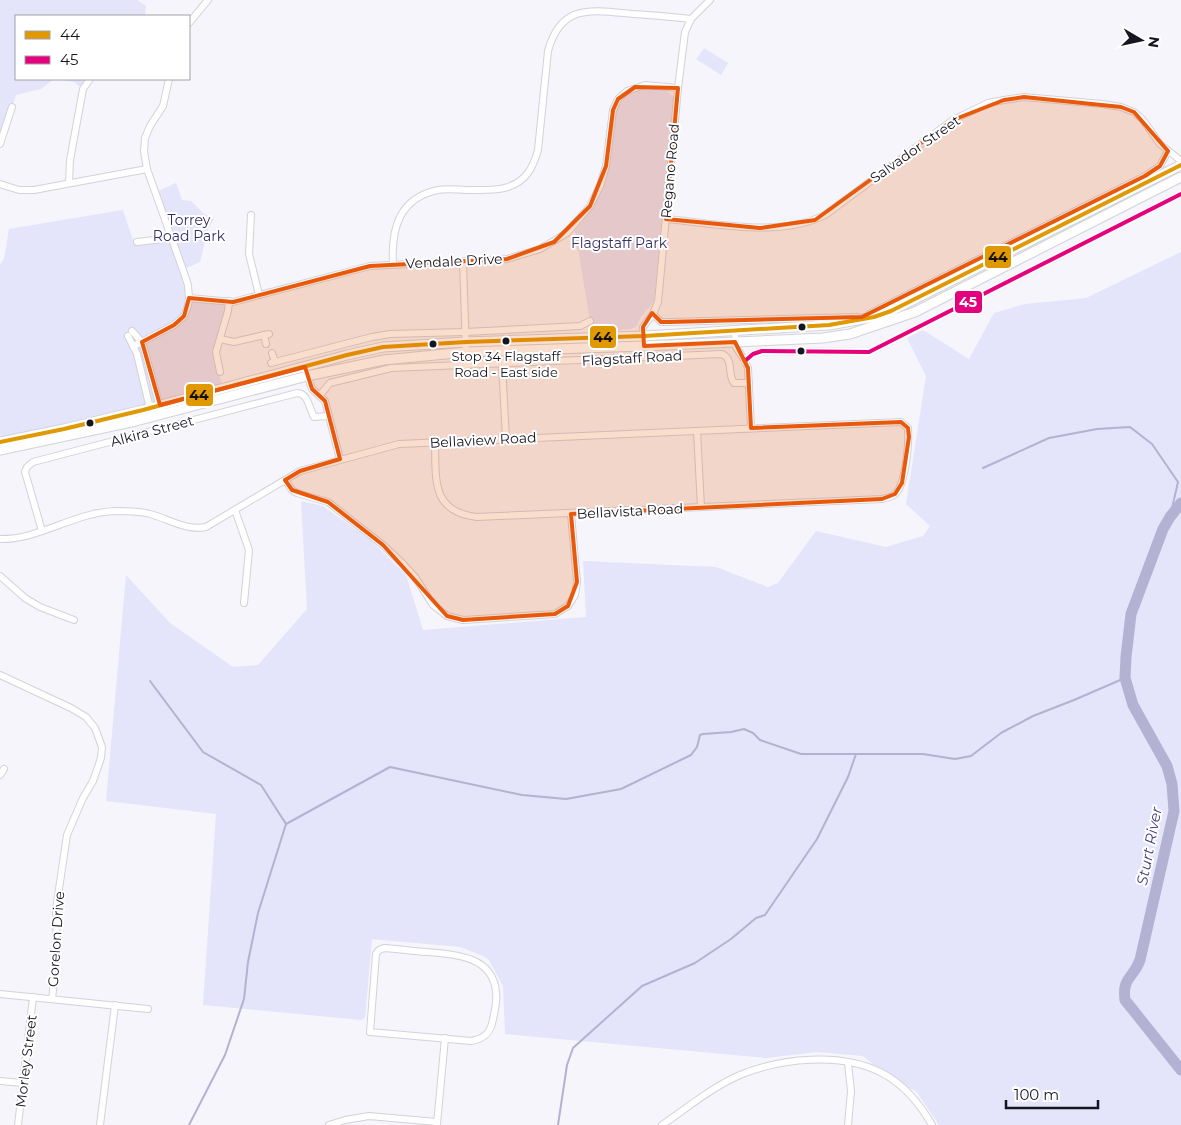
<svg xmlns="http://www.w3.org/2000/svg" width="1181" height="1125" viewBox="0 0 1181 1125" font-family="Montserrat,sans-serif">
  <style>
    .green { fill: #e4e4fa }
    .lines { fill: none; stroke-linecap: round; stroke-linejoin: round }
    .stream { stroke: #b3b2d2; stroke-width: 2 }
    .river { stroke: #b3b2d2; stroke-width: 11 }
    .minor-casing { stroke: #d2d2da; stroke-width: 8 }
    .secondary-casing { stroke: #d2d2da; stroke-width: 11 }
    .minor { stroke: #fefefe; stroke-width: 6 }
    .secondary { stroke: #fefefe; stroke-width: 9 }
    .bus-1-casing { stroke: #fff; stroke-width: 8 }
    .bus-2-casing { stroke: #fff; stroke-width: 8 }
    .bus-1 { stroke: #e09803; stroke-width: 4 }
    .bus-2 { stroke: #e5007d; stroke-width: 4 }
    .marked { fill: #e8590c; fill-opacity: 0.2; stroke: #e8590c; stroke-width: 4; stroke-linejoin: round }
    .bus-dot { fill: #161620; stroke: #fff; stroke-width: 2 }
    .labels { text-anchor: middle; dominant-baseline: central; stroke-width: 4; stroke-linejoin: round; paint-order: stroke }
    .bus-label { font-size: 13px; fill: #161620; stroke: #fff }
    .street-label { font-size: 14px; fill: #161620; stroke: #fff }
    .park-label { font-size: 14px; fill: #342f64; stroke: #fff }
    .water-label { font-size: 15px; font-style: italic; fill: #444077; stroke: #fff }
    .line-badge { stroke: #fff; stroke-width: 2 }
    .badge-label { font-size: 14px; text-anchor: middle; font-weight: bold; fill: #fff }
    .pale-badge-label { font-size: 14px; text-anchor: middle; font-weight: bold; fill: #111 }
  </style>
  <rect width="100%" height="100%" fill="#f5f5fb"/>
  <g class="green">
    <polygon points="0,0 137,0 146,6 145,16 16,16 16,79 90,79 83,89 74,82 54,79 41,89 16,95 0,146"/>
    <polygon points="704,48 728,63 721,75 696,59"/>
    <path d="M645,89C656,90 670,87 674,100L654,302L640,318L637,326L631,329L591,332L590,321L575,230L595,204L604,186L610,166L616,113L621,102L628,95Z"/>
    <polygon points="176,183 182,200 191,201 203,213 214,219 208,229 200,262 184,269 156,192"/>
    <polygon points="123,210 134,243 171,238 189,298 229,301 216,352 222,389 0,442 0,265 4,259 9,229"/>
    <polygon points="1181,252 1181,1125 939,1125 916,1091 896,1083 863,1056 817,1052 766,1058 505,1034 503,986 489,960 483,956 460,947 372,939 365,1018 361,1020 203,1005 216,814 106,801 126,575 170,623 233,667 258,665 307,609 301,501 323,506 369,539 406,575 423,630 586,617 583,561 716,567 768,587 778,583 816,531 886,547 923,536 930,526 906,504 926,376 907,338 923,330 969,359 994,313 1025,304 1086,298"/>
  </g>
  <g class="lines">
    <g class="stream">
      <polyline points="983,468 1049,438 1097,429 1130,427 1152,444 1178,482 1170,517"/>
      <polyline points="150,681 203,752 261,785 286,824"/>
      <polyline points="189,1125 225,1055 244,999 248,962 258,913 286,824 390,767 522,795 566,799 621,789 691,755 697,747 700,735 703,734 731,732 744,729 753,733 760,740 801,754 856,754"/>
      <polyline points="558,1125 567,1065 573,1048 642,986 695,963 731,939 756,918 765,915 817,839 848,777 856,754 923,754 955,759 971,756 1001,733 1033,716 1074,700 1125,678"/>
    </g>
    <path class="river" d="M1181,503L1170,517L1163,529L1131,614L1126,657L1125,678L1133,705L1167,766L1172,784L1174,811L1140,960C1133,979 1122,977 1125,1000L1181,1070"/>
    <g class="minor-casing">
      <g id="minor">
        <polyline points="189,23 208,0"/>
        <polyline points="0,144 12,107"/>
        <polyline points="69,183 70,160 83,89 90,79"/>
        <polyline points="0,184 19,190 34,190 147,169"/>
        <polyline points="251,215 249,254 259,295"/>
        <path d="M666,219C715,223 779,238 825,215L953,120L988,103L1004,100L1024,97L1102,104L1121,107L1134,112L1143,120L1160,144L1181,161"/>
        <polyline points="137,242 171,238"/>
        <polyline points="463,262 466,352"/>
        <path d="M393,264C391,229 399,198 438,190C448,188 459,190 469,190C481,190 496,191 508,187C526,181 533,168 538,150L548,51C561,3 592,10 633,14C652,15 672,17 691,19"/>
        <polyline points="189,298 233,302 370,266 507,259 540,249 567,233 590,206 600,186 606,166 613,110 618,99 627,91 645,85 678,88"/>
        <polyline points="653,314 661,322 669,322 857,317"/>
        <polyline points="869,314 1145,176 1160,166 1168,151"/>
        <polyline points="132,331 140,340 144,348 162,415"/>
        <polyline points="735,331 736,347 745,361 748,368 751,428"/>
        <polyline points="264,335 266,344"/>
        <polyline points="128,336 137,354 152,417"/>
        <polyline points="220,339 234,342 269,334"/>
        <polyline points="644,339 643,327 653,314 658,302 678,88 685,32 691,19 710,0"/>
        <polyline points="134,346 174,325 184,316 188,306 189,298 188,285 183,270 147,169 144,151 145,138 150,126 163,106 169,79"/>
        <polyline points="272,353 275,362"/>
        <polyline points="745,361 753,354 762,351 869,352 1181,194"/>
        <polyline points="271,363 372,337 390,334 465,332 580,326 590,321"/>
        <polyline points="502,364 506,439"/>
        <polyline points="220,372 216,352 228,311 229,301"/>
        <polyline points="306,372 312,389 325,401 340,459"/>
        <path d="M320,395L330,383L391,368L722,354C734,359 727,374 734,383H749"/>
        <polyline points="697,431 701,507"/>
        <polyline points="285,480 292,490 297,493 328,502 383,545 403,564 415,577 433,605 447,616 463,620 555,614 568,606 575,595 577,582 571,514"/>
        <polyline points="235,510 249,550 244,603"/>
        <path d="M42,531L25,472L27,467L33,462L297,393C308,393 309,408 314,417L329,416"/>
        <path d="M0,539C39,540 75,512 116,511C127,511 140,511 150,514C169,519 186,531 206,527L300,471L399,444L901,422L908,428C909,443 906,486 894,495C891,497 886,498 882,499L477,517C431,512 436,479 435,443"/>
        <polyline points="0,576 25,598 40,607 74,620"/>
        <polyline points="0,675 71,708 86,717 95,728 102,747 101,758 93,781 83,798 67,835 56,909 57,955 52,999"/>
        <polyline points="0,775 4,769"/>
        <path d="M384,948C398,949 412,951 426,952C454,954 493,956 496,992C497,1001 495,1011 493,1019C491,1032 485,1039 471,1041L370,1032L376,954L379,950Z"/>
        <polyline points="0,994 148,1009"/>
        <polyline points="848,1063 851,1091 848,1125"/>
        <polyline points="0,1081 23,1083"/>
        <polyline points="437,1124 445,1038"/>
        <polyline points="18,1125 33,997"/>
        <polyline points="100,1125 115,1005"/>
        <polyline points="329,1125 345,1120 369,1116 437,1122"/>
        <path d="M662,1125C687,1108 712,1087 740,1075C781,1058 841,1052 882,1073C903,1084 920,1104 932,1125"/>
      </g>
    </g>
    <g class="secondary-casing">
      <g id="secondary">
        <polyline points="0,442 64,429 143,410 347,355 383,347 466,342 644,336 829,325 874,317 891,311 1181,165"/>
        <polyline points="0,450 136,421 307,376 384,360 466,352 644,346 823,338 850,334 915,312 1181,177"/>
      </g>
    </g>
    <use href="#minor" class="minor"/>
    <use href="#secondary" class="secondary"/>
    <g class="bus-1-casing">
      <polyline id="bus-1" points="0,442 64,429 143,410 347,355 383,347 466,342 644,336 829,325 874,317 891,311 1181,165"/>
    </g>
    <g class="bus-2-casing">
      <polyline id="bus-2" points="745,361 753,354 762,351 869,352 1181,194"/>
    </g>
    <use href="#bus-1" class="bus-1"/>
    <use href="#bus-2" class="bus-2"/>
  </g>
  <path class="marked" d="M635,87L678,88L666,219L760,228L815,220L953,120L1004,100L1024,97L1121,107L1134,112L1168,151L1160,166L1145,176L862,317L669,322H661L652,313L643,327L644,346L735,342L748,368L751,428L901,422L908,428L909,437L902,483L895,494L882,499L571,514L577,582L568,606L555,614L463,620L447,616L383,545L328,502L292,490L285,480L300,471L340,459L325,401L312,389L305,367L160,405L142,342L174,325L184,316L189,298L233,302L370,266L507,259L554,242L590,206L606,166L613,110L618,99Z"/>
  <g class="bus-dot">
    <circle cx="802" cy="327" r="4.5"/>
    <circle cx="506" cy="341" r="4.5"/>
    <circle cx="433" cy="344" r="4.5"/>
    <circle cx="801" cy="351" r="4.5"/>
    <circle cx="90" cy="423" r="4.5"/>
  </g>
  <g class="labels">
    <g class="bus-label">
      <text x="506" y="356">Stop 34 Flagstaff<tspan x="506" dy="16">Road - East side</tspan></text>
    </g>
    <g class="street-label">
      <text transform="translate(915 149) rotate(-35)">Salvador Street</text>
      <text transform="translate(670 171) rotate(-85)">Regano Road</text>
      <text transform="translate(454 261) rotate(-3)">Vendale Drive</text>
      <text transform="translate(632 358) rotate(-3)">Flagstaff Road</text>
      <text transform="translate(152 431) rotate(-15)">Alkira Street</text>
      <text transform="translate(483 440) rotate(-3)">Bellaview Road</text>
      <text transform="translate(630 511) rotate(-3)">Bellavista Road</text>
      <text transform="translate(56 939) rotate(-86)">Gorelon Drive</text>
      <text transform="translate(26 1061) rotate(-83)">Morley Street</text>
    </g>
    <g class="park-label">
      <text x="189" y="220">Torrey<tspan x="189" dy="16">Road Park</tspan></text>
      <text x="619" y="243">Flagstaff Park</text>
    </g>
    <g class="water-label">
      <text transform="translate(1149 846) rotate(-79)">Sturt River</text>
    </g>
  </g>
  <g class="line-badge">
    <rect x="984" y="245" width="28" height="24" rx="5" fill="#e09803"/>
    <rect x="954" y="290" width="29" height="24" rx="5" fill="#e5007d"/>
    <rect x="589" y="325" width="28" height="24" rx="5" fill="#e09803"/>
    <rect x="185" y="383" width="29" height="24" rx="5" fill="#e09803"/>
  </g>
  <g class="badge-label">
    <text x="968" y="307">45</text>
  </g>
  <g class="pale-badge-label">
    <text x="998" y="262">44</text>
    <text x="603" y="342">44</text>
    <text x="199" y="400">44</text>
  </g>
  <rect x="15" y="15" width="175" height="65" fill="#ffffff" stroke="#a2a2a6"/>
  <rect x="25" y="31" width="25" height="8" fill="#e09803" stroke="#a2a2a6"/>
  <text x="60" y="40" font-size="15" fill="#161620">44</text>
  <rect x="25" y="56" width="25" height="8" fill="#e5007d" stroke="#a2a2a6"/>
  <text x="60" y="65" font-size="15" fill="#161620">45</text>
  <g transform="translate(1141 40) rotate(99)" stroke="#ffffff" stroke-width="4" paint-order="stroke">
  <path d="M0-4L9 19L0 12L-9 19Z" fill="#161620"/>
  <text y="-8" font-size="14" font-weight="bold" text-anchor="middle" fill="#161620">N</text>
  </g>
  <path d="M1006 1100v8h92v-8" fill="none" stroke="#161620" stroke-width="2.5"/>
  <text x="1014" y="1100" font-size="15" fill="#161620" stroke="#ffffff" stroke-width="4" paint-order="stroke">100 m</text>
</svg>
